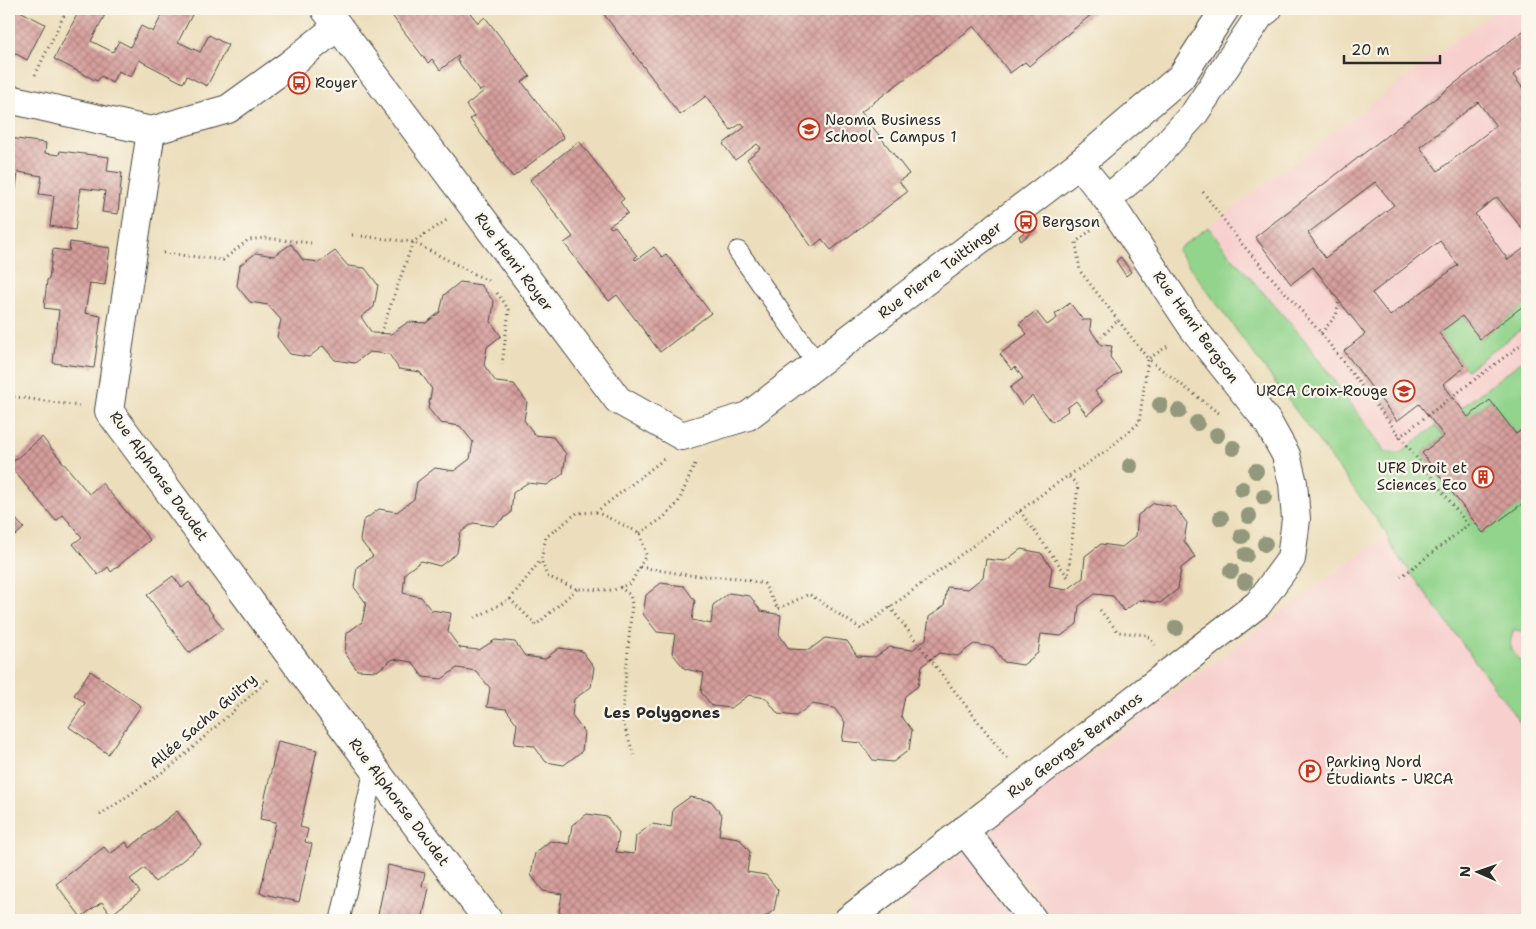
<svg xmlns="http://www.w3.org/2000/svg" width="1536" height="929" viewBox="0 0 1536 929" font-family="'Shantell Sans',sans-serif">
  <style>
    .built { fill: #f7d0ce }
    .green { fill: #92d48c; stroke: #5e805c }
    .building { fill: url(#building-cross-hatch); fill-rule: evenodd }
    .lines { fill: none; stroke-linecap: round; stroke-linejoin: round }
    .service-casing { stroke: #484641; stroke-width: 21 }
    .minor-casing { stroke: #484641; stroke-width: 30 }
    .path { stroke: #484641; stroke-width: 3; stroke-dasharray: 1 4; stroke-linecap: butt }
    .service { stroke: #fff; stroke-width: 19 }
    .minor { stroke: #fff; stroke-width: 28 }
    .tree { fill: #93987c }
    .labels { text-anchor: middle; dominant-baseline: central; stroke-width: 4.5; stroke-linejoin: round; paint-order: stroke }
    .poi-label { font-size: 15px; fill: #2b2b2b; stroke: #fbf7ec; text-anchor: start }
    .street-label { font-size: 15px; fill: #2b2b2b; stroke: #fbf7ec }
    .neighbourhood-label { font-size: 16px; font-weight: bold; fill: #2b2b2b; stroke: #fbf7ec }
  </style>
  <defs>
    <pattern id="building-cross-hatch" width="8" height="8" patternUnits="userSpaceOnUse" patternTransform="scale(1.25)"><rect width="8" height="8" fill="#d69e9c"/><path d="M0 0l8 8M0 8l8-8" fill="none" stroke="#ae817f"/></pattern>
  </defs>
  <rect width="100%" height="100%" fill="#fbf7ec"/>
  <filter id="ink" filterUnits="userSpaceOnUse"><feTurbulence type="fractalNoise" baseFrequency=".02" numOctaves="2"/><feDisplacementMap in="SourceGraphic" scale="10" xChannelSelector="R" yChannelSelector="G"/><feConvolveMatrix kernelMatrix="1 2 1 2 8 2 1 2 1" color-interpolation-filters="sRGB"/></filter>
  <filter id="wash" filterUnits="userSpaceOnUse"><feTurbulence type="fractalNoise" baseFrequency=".0096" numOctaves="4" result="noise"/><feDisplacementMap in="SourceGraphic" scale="20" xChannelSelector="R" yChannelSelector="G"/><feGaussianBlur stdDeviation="1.12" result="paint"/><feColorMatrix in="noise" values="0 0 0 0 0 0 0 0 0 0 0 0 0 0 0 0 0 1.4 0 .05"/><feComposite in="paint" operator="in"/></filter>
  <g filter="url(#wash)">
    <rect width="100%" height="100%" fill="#ecdebc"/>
    <g class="built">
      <polygon points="1497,9 1527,9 1527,920 1055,920 984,832 1387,534 1177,250"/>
      <polygon points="961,854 970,856 1023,920 911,920 908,894"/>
    </g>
    <g class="green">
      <path d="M1208,227L1231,256L1304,339L1385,451L1400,453L1435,426L1444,436L1422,453L1483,533L1527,500V635L1514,629C1504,655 1518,651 1527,670C1529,676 1527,722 1527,732L1391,546L1385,531L1177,250Z"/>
      <polygon points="1527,303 1527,325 1467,370 1439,333 1462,316 1480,339"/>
      <polygon points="1527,357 1527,390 1523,394 1527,400 1527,426 1516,434 1490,400 1468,417 1461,408"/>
    </g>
    <g id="blocks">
      <g class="building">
        <polygon points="9,9 16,9 45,24 27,60 9,50"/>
        <polygon points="80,9 108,9 91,41 113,52 119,41 130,47 141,26 153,32 165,9 195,9 178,42 200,52 209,35 228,45 207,86 187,76 183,83 139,60 131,77 118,71 112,83 101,76 97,81 54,59"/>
        <polygon points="387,9 467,9 478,23 485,17 530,76 522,82 564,138 513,177 470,119 474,116 466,105 484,91 483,89 480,91 457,60 459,58 458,56 440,70 432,59 428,63"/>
        <polygon points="600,9 1098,9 1029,66 1025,62 1010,73 974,26 861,112 909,174 899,181 907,192 831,250 822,239 812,247 747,159 761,148 757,144 735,160 723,144 745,127 742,123 731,130 706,96 680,115"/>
        <path d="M1527,28V64L1513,75L1527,94V235L1497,197L1475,214L1508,260L1527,246V303L1480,339L1462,316L1439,333L1465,367L1443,384L1468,417L1490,400L1516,434L1527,426V500L1483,533L1422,453L1444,436L1419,404L1397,421L1344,351L1365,334L1313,267L1291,284L1255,237ZM1478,102L1496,126L1438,171L1420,147ZM1375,182L1394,205L1325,258L1308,233ZM1440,241L1458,265L1390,316L1372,293Z"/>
        <polygon points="304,86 305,88 295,92 294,89"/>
        <polygon points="9,138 46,143 45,153 59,155 60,151 109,157 107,171 122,173 118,214 102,212 105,191 81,188 75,230 50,226 54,196 39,194 42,176 18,172 13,211 9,210"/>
        <polygon points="579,141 624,199 620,202 628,213 609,226 611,228 615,226 637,256 634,259 636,260 654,247 662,257 666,254 711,313 660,352 617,295 609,301 593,281 564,243 573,237 530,180"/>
        <polygon points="1035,224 1037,228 1021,241 1019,236"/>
        <polygon points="70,242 110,248 105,285 90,283 85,313 101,316 94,368 53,363 59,310 44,308 47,280 49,279 53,249 69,251"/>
        <polygon points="291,244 303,260 320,262 335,251 348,266 365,268 378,285 374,307 361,317 372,333 391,334 408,322 426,323 440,312 444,295 460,282 481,285 494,302 491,322 501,336 487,347 484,365 496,382 514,384 527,402 524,420 535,435 553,437 566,454 563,474 547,485 527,483 513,493 511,513 493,526 473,523 460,533 457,553 440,566 421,561 405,573 403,593 421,597 431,610 451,613 448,632 460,648 479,650 495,640 515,642 525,656 545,659 559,648 582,651 594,667 591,687 574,699 572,716 584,732 582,751 564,765 546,762 534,746 514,744 517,724 506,709 487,707 490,688 476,671 457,668 442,679 423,677 412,662 393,659 377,671 357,670 345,653 347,633 362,622 366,603 354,587 357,567 373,556 360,540 363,521 379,509 397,512 414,499 417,482 435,468 454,471 470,459 473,442 460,426 440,423 428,408 432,389 420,372 399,369 389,354 369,352 355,363 335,360 323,346 309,357 290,354 277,337 281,320 268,305 250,302 237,286 240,265 256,253 274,256"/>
        <polygon points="1121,257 1131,272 1126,276 1116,261"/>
        <polygon points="1070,303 1083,320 1091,320 1090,329 1101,345 1112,346 1110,357 1121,372 1095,391 1103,402 1087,415 1076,401 1067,408 1068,411 1052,422 1032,396 1022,405 1010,388 1023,378 1015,367 1012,370 1000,354 1027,334 1019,324 1036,311 1047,325 1057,318 1055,314"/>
        <polygon points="1527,390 1527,400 1522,394"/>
        <polygon points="42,437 89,494 102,483 150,540 111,572 108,567 98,575 73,544 82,537 63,515 56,521 9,465"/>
        <polygon points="1154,503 1175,507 1187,523 1184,541 1195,557 1181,568 1178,589 1160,603 1139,600 1124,611 1113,596 1095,594 1079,606 1077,624 1061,636 1041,634 1038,653 1023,665 1004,662 993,647 974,644 958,656 939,653 922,666 918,686 905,696 901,716 912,730 909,750 893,762 873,760 861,743 842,741 845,722 834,708 812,704 796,716 778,714 766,698 749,695 731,708 712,706 701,692 704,673 685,669 672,653 675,634 657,632 643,614 646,595 661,583 684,586 695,601 692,620 711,624 713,605 729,593 750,596 761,611 781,615 779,634 789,649 809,650 825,638 847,641 857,656 875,657 890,647 912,650 926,639 929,617 944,606 947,587 968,589 983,577 986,559 1005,561 1021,549 1041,553 1052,568 1049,587 1067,590 1083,578 1085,556 1101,544 1122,547 1136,536 1138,515"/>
        <polygon points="13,516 24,528 15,536 9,528 9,519"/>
        <polygon points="173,576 182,588 189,582 223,629 189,653 147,595"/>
        <polygon points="90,671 141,706 108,754 69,727 85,703 74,695"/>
        <polygon points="278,741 317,750 300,827 308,829 305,842 312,844 299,902 260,893 276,822 260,819"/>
        <polygon points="690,797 711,801 722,815 719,835 739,838 750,852 747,872 766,875 778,890 774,910 761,920 565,920 559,912 562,894 543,891 531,875 535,853 550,841 569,844 572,825 587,814 607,817 619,833 616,852 634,854 636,836 652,824 671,827 673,809"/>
        <polygon points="177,811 202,845 155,882 145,868 130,879 140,892 111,915 102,902 81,917 56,884 104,847 110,854 126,842 129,848"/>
        <polygon points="388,865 425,873 422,886 429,888 422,920 377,920"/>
      </g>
    </g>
  </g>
  <g filter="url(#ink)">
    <use href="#blocks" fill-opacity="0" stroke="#484641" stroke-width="1"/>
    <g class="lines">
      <g class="service-casing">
        <g id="service">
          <polyline points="738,251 817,364"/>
          <polyline points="340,920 374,770"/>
        </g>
      </g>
      <g class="minor-casing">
        <g id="minor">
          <polyline points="325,9 618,400 682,436 748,416 1079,164 1181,77 1225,9"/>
          <polyline points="9,99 151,131 228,109 289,65 338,26"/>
          <path d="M151,131L109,411C236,581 360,752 488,920"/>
          <polyline points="1107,199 1146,167 1194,114 1260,15 1268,9"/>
          <polyline points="964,830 1033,920"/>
          <polyline points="848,920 1258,604 1291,559 1296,519 1293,483 1286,455 1267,421 1193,328 1107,199 1079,164"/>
        </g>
      </g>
      <g class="path">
        <polyline points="35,75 67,9"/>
        <polyline points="1203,192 1241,243 1321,333 1468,525 1401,577"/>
        <polyline points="1091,230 1076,242 1080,271 1118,320"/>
        <polyline points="352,235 413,242 488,281 490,284"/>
        <polyline points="163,253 223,260 248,240 265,238 311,243"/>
        <polyline points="497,293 509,310 502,364"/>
        <polyline points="381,333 413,242 447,220"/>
        <polyline points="1321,333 1336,316 1339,301"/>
        <polyline points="1098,341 1118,320 1148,359 1168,346"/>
        <polyline points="9,396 79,406"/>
        <polyline points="1399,437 1527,340"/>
        <polyline points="1020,511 1068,577 1078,485 1068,476"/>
        <polyline points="596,512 640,533 646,555 631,583 614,590 577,589 547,576 541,560 546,537 577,513 596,512 664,459"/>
        <polyline points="640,533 663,518 678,503 695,464"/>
        <polyline points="640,567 688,575 738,578 764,584 778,609 809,594 861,629 1053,486 1106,451 1139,423 1148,359 1220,414"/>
        <polyline points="620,587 630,595 632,604 622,719 634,755"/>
        <polyline points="510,599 536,625 577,589"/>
        <polyline points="890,607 1007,759"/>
        <polyline points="1100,610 1118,632 1147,635 1155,645"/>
        <polyline points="475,618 510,599 541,560"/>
        <polyline points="100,815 173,765 270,678"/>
      </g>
      <use href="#service" class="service"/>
      <use href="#minor" class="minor"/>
    </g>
    <g class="tree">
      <circle cx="1160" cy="405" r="8"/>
      <circle cx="1179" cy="411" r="8"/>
      <circle cx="1197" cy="423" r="8"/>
      <circle cx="1217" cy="435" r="8"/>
      <circle cx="1233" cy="448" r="8"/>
      <circle cx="1130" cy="466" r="8"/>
      <circle cx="1256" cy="471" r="8"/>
      <circle cx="1242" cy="489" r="8"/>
      <circle cx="1264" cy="497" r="8"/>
      <circle cx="1249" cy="516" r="8"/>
      <circle cx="1221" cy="518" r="8"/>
      <circle cx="1242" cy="536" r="8"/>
      <circle cx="1265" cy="544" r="8"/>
      <circle cx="1246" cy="555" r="8"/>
      <circle cx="1231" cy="571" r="8"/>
      <circle cx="1245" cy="582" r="8"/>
      <circle cx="1176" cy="628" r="8"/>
    </g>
  </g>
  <defs>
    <g id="bus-ring" transform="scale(1.125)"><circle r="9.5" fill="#fbf7ec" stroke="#c8321e" stroke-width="1.5"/><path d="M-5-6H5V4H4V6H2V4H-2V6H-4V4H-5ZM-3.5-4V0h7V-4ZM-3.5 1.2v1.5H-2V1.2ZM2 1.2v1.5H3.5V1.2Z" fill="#c8321e"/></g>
    <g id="university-ring" transform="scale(1.125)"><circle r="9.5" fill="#fbf7ec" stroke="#c8321e" stroke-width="1.5"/><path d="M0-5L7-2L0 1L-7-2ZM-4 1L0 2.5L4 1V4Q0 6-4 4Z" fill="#c8321e"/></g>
    <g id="building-ring" transform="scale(1.125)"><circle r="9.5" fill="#fbf7ec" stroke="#c8321e" stroke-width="1.5"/><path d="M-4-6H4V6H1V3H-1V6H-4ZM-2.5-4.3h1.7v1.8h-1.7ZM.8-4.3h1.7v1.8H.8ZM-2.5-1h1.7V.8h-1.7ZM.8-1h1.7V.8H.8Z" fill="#c8321e"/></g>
    <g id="parking-ring" transform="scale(1.125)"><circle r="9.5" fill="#fbf7ec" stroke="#c8321e" stroke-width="1.5"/><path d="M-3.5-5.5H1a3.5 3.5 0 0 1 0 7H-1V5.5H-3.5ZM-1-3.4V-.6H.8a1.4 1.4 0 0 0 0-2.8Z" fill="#c8321e"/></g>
  </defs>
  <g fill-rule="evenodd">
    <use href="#bus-ring" x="299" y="83"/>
    <use href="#university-ring" x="809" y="129"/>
    <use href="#bus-ring" x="1026" y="222"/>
    <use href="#university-ring" x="1404" y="391"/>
    <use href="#building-ring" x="1483" y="477"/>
    <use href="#parking-ring" x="1310" y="771"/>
  </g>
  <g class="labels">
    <g class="poi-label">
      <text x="315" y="83">Royer</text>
      <text x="825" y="120">Neoma Business<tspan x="825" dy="17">School - Campus 1</tspan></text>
      <text x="1042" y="222">Bergson</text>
      <text x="1388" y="391" text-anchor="end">URCA Croix-Rouge</text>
      <text x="1467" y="468" text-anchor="end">UFR Droit et<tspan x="1467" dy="17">Sciences Eco</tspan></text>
      <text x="1326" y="762">Parking Nord<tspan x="1326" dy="17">Étudiants - URCA</tspan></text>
    </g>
    <g class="street-label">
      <text transform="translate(514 262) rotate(53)">Rue Henri Royer</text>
      <text transform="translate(940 270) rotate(-37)">Rue Pierre Taittinger</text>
      <text transform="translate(1196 327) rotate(54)">Rue Henri Bergson</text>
      <text transform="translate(159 476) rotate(54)">Rue Alphonse Daudet</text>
      <text transform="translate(203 721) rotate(-41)">Allée Sacha Guitry</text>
      <text transform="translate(1075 745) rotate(-37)">Rue Georges Bernanos</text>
      <text transform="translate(399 802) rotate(53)">Rue Alphonse Daudet</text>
    </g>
    <g class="neighbourhood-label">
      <text x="662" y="712">Les Polygones</text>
    </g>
  </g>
  <rect width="1536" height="929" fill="none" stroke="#fbf7ec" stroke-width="30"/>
  <g transform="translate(1478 872) rotate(272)" stroke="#fbf7ec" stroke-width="4" paint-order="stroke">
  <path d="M0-4L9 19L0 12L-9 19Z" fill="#2b2b2b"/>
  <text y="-8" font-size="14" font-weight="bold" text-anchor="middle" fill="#2b2b2b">N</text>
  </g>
  <path d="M1344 55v8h96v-8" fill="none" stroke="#2b2b2b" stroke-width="2.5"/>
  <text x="1351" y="55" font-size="15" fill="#2b2b2b" stroke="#fbf7ec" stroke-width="4" paint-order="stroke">20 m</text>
</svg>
